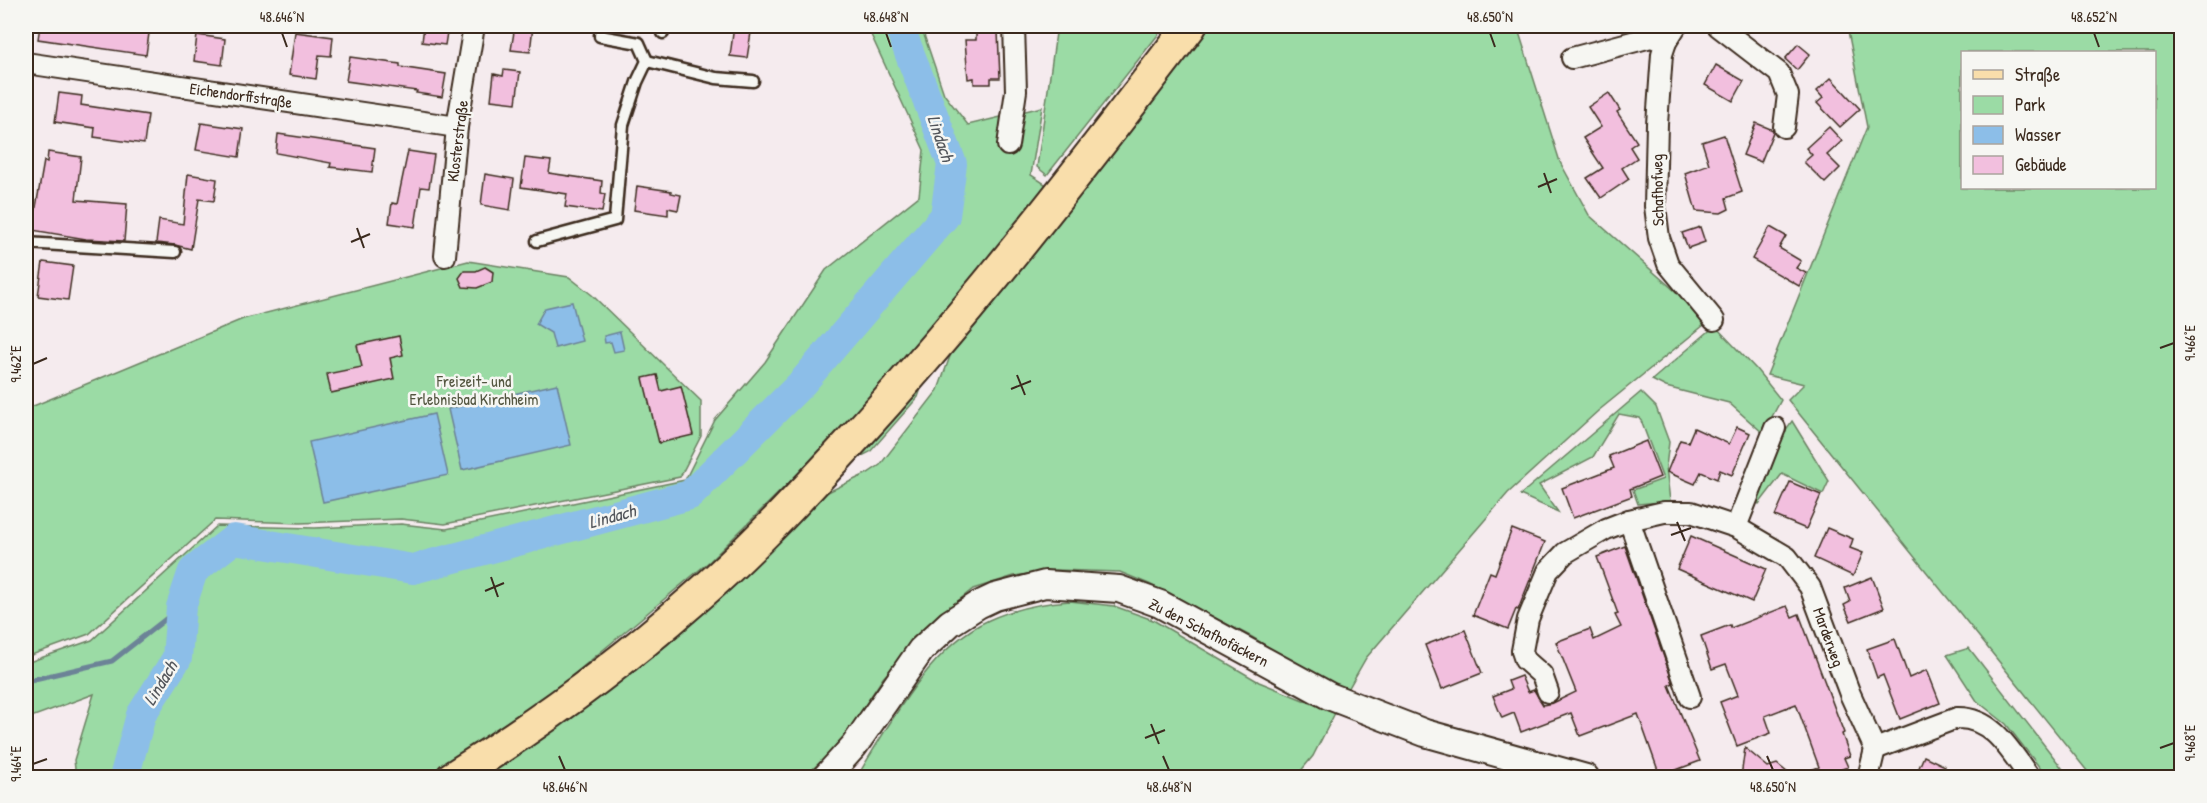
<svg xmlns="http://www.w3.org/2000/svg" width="2207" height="803" viewBox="0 0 2207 803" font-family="'Patrick Hand',sans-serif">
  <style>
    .green { fill: #9bdba5; stroke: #6b8262; stroke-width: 1.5; fill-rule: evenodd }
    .water { fill: #8cbee8; stroke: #6c8397; stroke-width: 1.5 }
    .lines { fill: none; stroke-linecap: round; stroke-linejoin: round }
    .stream { stroke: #6c8397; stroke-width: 5 }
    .river { stroke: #8cbee8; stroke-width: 30 }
    .building { fill: #f2bfde; stroke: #3b2a1e; stroke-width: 1.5 }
    .service-casing { stroke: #3b2a1e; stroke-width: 15 }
    .minor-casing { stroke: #3b2a1e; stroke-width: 24 }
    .tertiary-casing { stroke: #3b2a1e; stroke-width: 30 }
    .primary-casing { stroke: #3b2a1e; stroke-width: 36 }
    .service { stroke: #f6f6f2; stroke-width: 10 }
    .minor { stroke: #f6f6f2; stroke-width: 20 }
    .tertiary { stroke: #f6f6f2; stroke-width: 26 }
    .primary { stroke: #f9deab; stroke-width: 32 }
    .ticks { fill: none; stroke: #3b2a1e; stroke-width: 2 }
    .labels { text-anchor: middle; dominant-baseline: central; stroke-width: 5; stroke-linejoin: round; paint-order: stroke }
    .street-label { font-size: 16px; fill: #3b2a1e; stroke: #f6f6f2 }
    .park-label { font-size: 16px; fill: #535640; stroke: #f6f6f2 }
    .water-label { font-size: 18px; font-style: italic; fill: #53565b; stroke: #f6f6f2 }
    .neatline { fill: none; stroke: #3b2a1e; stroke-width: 2 }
    .ticks-label { font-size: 15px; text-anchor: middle; fill: #3b2a1e }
  </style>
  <rect width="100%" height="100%" fill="#f5ebee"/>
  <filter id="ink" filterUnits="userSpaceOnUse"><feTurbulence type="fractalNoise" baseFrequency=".0167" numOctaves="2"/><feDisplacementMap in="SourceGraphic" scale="12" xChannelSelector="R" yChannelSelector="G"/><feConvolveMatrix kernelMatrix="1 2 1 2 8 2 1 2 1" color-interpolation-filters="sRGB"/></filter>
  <g filter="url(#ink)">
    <g class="green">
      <polygon points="867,26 921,26 944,94 968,125 1042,107 1031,175 1051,188 872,400 710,561 514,724 425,777 76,777 74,760 94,694 26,719 26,663 92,640 217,526 315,528 401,524 446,529 685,480 715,420 765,362 826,270 919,196 924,150"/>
      <polygon points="1057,26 1165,26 1047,175 1037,167"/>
      <polygon points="1208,26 1517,26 1560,162 1589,215 1709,321 1598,411 1508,493 1366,658 1347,691 1331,686 1252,637 1149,584 1120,572 1056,570 1014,576 973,589 934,620 883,678 839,745 804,777 481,778 552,731 667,645 811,500 868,473 880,465 938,390 954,345"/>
      <path d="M1847,26H2181V777H2092L1788,400L1804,384L1767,375L1867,127ZM1962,52H2154V188H1962Z"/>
      <polygon points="468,261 569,277 592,295 701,401 701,436 680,477 445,524 401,519 300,523 215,520 89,634 26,657 26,409 243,319"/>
      <polygon points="1715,326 1756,369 1781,400 1763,433 1729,403 1666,387 1652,380"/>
      <polygon points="924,380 918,397 870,452 846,464"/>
      <polygon points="1641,392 1656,407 1669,442 1666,467 1670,501 1638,504 1633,490 1663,479 1640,418 1619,414 1593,457 1539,485 1558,512 1520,495"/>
      <polygon points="1792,421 1829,481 1823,494 1782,474 1759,504 1754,500 1780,438"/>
      <path d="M1070,601L1114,606L1153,620L1259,682L1335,713L1313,756L1295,778L857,777C889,724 931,646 989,620C1015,608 1042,603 1070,601Z"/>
      <polygon points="1969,648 2069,777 2047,777 2006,724 1977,701 1947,655"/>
    </g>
    <g class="water">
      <polygon points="572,302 582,341 555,348 551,333 536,324 545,308"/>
      <polygon points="620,332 624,350 614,352 611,342 605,343 604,336"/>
      <polygon points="557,384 571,445 462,470 448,409"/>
      <polygon points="434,414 448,475 323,502 309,442"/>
    </g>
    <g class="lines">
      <polyline class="stream" points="26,681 112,661 181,607"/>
      <polyline class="river" points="124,778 141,715 177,658 181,607 193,571 234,539 413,569 690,495 802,383 945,216 952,164 899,26"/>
    </g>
    <g class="building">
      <polygon points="40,26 150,26 146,55 38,39"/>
      <polygon points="424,26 448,26 445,45 422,42"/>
      <polygon points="515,26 533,26 530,52 511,50"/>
      <polygon points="734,26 752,26 747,58 730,56"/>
      <polygon points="295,32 333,37 331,56 319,55 316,79 289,75"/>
      <polygon points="998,32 1000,78 991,78 991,84 974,84 974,78 968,79 965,40 976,40 976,33"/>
      <polygon points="197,35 225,39 222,65 194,61"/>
      <polygon points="1798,44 1810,54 1797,70 1785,59"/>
      <polygon points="350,57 400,64 400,67 446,74 442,97 416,93 417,91 346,81"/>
      <polygon points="1716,65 1744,81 1733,101 1705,85"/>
      <polygon points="504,70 520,72 516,103 491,100 494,74 503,76"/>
      <polygon points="1831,78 1860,109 1840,127 1817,103 1823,98 1817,91"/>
      <polygon points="59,93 82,96 81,105 148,115 144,144 94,137 95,128 55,122"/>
      <polygon points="1609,93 1620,110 1617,112 1637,142 1630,147 1637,158 1622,168 1629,179 1601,198 1587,178 1603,168 1583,138 1601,127 1588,107"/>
      <polygon points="201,123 243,129 239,157 196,150"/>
      <polygon points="1756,123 1773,130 1773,132 1761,162 1743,155"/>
      <polygon points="1829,127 1842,141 1827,155 1840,168 1825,183 1804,162 1812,155 1806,148"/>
      <polygon points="278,134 375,148 372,172 330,167 331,163 276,153"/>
      <polygon points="1724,135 1742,192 1726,198 1729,209 1721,213 1696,211 1685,173 1709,164 1702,142"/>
      <polygon points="408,151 434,155 429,188 421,187 415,227 389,223 392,203 397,204"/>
      <polygon points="48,152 81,157 76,200 127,204 124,241 86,239 32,230 44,161 47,162"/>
      <polygon points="525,158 551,161 549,173 602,181 601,193 605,194 602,212 565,207 567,194 521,187"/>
      <polygon points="188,174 217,179 214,201 199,199 191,249 175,245 156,243 159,220 183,224"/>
      <polygon points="485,174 514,179 510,210 481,205"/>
      <polygon points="637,186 671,191 671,193 681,195 678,210 668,208 668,215 634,210"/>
      <polygon points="1700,227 1705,242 1688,248 1682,233"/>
      <polygon points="1770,227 1786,236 1779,248 1801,261 1796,268 1806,273 1799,286 1752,259"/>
      <polygon points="43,262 73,266 68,300 38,296"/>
      <polygon points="485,267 493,272 492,282 477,288 463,287 459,278 464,271 476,271"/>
      <polygon points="399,336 403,355 390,358 394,379 331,393 327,374 362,367 357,345"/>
      <polygon points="657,375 661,391 681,386 693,435 659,443 643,378"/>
      <polygon points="1737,427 1750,433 1732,475 1720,470 1717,479 1701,472 1695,484 1667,472 1680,440 1688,442 1694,428 1729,444"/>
      <polygon points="1646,441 1660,477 1630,489 1632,496 1573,518 1562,488 1614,468 1609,456"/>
      <polygon points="1790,482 1821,495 1806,529 1775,516"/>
      <polygon points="1827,528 1853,539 1850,548 1863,553 1853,576 1814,558"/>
      <polygon points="1512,529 1545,542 1518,610 1516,609 1508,629 1473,615 1490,572 1495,574"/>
      <polygon points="1691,536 1766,569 1752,602 1677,569"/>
      <polygon points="1625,546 1673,683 1669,685 1700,761 1660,776 1638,714 1580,736 1571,713 1521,732 1514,713 1502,718 1493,696 1511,689 1508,681 1521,676 1528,692 1534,690 1543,705 1553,703 1576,692 1556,642 1590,629 1594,640 1621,627 1615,615 1618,614 1597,557"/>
      <polygon points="1872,577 1884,608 1851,621 1844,605 1850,602 1845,588"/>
      <polygon points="1787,606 1792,617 1799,614 1844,733 1842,734 1850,756 1844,758 1848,767 1839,770 1842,777 1795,777 1794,776 1819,767 1796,704 1765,716 1771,733 1737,746 1720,702 1738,695 1726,664 1712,669 1701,636 1730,625 1731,628"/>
      <polygon points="1465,630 1482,673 1442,689 1425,645"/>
      <polygon points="1895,639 1909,678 1927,670 1940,703 1900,719 1883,675 1877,678 1867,649"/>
      <polygon points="1745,748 1768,767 1777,764 1793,777 1741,777"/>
      <polygon points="1924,756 1945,766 1940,777 1915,777"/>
    </g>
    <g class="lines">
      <g class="service-casing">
        <g id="service">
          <polyline points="663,33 664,26"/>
          <polyline points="647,61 716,78 753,81"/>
          <polyline points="537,241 615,220 623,125 637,82 647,61 639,43 600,36 601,26"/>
          <polyline points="26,243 175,252"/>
        </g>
      </g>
      <g class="minor-casing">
        <g id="minor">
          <polyline points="1676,26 1666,42 1662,54 1657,124 1655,206 1659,238 1668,264 1714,320"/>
          <polyline points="1718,26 1779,73 1788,95 1784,127"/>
          <polyline points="1572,58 1651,37 1666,42"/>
          <polyline points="26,63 457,127"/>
          <polyline points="1008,145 1016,91 1014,26"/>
          <polyline points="445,256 457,127 474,26"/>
          <polyline points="1629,520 1690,697"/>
          <polyline points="1736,527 1775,428"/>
          <polyline points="1548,692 1542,675 1525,660 1522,651 1528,619 1548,571 1565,553 1606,529 1629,520 1664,512 1691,512 1736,527 1787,557 1810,587 1850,694 1875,749 1868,778"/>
          <path d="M1875,749L1957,718C1993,717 2011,752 2030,778"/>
        </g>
      </g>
      <g class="tertiary-casing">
        <polyline id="tertiary" points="825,778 854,746 921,650 950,623 978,605 995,597 1045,584 1119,589 1160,604 1329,696 1425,733 1586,778"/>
      </g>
      <g class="primary-casing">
        <path id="primary" d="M452,778C537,725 617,667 692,601C747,554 797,500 846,447C969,314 1080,170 1190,26"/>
      </g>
      <use href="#service" class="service"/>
      <use href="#minor" class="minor"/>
      <use href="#tertiary" class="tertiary"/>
      <use href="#primary" class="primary"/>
    </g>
  </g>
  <path class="ticks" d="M282,33L287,47M886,33L891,47M1490,33L1495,47M2094,33L2099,47M1544,173L1551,193M1538,187L1557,179M357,228L364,248M351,242L370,234M2160,348L2174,343M33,364L47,358M1017,375L1025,395M1011,389L1031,381M1677,522L1685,541M1671,535L1691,528M491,577L498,597M485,591L504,583M1151,724L1159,744M1145,738L1165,730M2160,748L2174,743M559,756L565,770M1163,756L1169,770M1767,756L1773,770M33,764L47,759"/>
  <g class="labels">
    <g class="street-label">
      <text transform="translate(241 95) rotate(8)">Eichendorffstraße</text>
      <text transform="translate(457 141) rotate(-83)">Klosterstraße</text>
      <text transform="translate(1657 190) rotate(-91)">Schafhofweg</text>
      <text transform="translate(1209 632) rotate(27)">Zu den Schafhofäckern</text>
      <text transform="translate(1829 637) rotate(70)">Marderweg</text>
    </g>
    <g class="park-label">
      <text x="474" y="381">Freizeit- und<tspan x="474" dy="18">Erlebnisbad Kirchheim</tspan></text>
    </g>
    <g class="water-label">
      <text transform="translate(941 138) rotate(71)">Lindach</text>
      <text transform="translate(612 516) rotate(-15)">Lindach</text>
      <text transform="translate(160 683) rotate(-59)">Lindach</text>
    </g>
  </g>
  <rect width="2207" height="803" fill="none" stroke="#f6f6f2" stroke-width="66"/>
  <rect x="1961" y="51" width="195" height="138" fill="#f6f6f2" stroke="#aba49d" stroke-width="1.5"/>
  <rect x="1973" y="70" width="30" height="9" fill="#f9deab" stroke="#aba49d" stroke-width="1.5"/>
  <text x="2015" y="81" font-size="18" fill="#3b2a1e">Straße</text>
  <rect x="1973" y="96" width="30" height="18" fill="#9bdba5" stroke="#aba49d" stroke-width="1.5"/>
  <text x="2015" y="111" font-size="18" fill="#3b2a1e">Park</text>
  <rect x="1973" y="126" width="30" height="18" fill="#8cbee8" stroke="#aba49d" stroke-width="1.5"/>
  <text x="2015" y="141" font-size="18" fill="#3b2a1e">Wasser</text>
  <rect x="1973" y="156" width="30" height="18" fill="#f2bfde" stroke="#aba49d" stroke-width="1.5"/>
  <text x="2015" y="171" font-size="18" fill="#3b2a1e">Gebäude</text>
  <rect x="33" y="33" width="2141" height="737" class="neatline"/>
  <g class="ticks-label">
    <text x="282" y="22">48.646°N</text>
    <text x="886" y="22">48.648°N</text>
    <text x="1490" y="22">48.650°N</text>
    <text x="2094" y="22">48.652°N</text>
    <text transform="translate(2190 343) rotate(-90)" y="5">9.466°E</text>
    <text transform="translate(16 364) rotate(-90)" y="5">9.462°E</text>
    <text transform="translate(2190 743) rotate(-90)" y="5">9.468°E</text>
    <text transform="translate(16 764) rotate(-90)" y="5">9.464°E</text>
    <text x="565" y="792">48.646°N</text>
    <text x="1169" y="792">48.648°N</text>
    <text x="1773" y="792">48.650°N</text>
  </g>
</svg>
